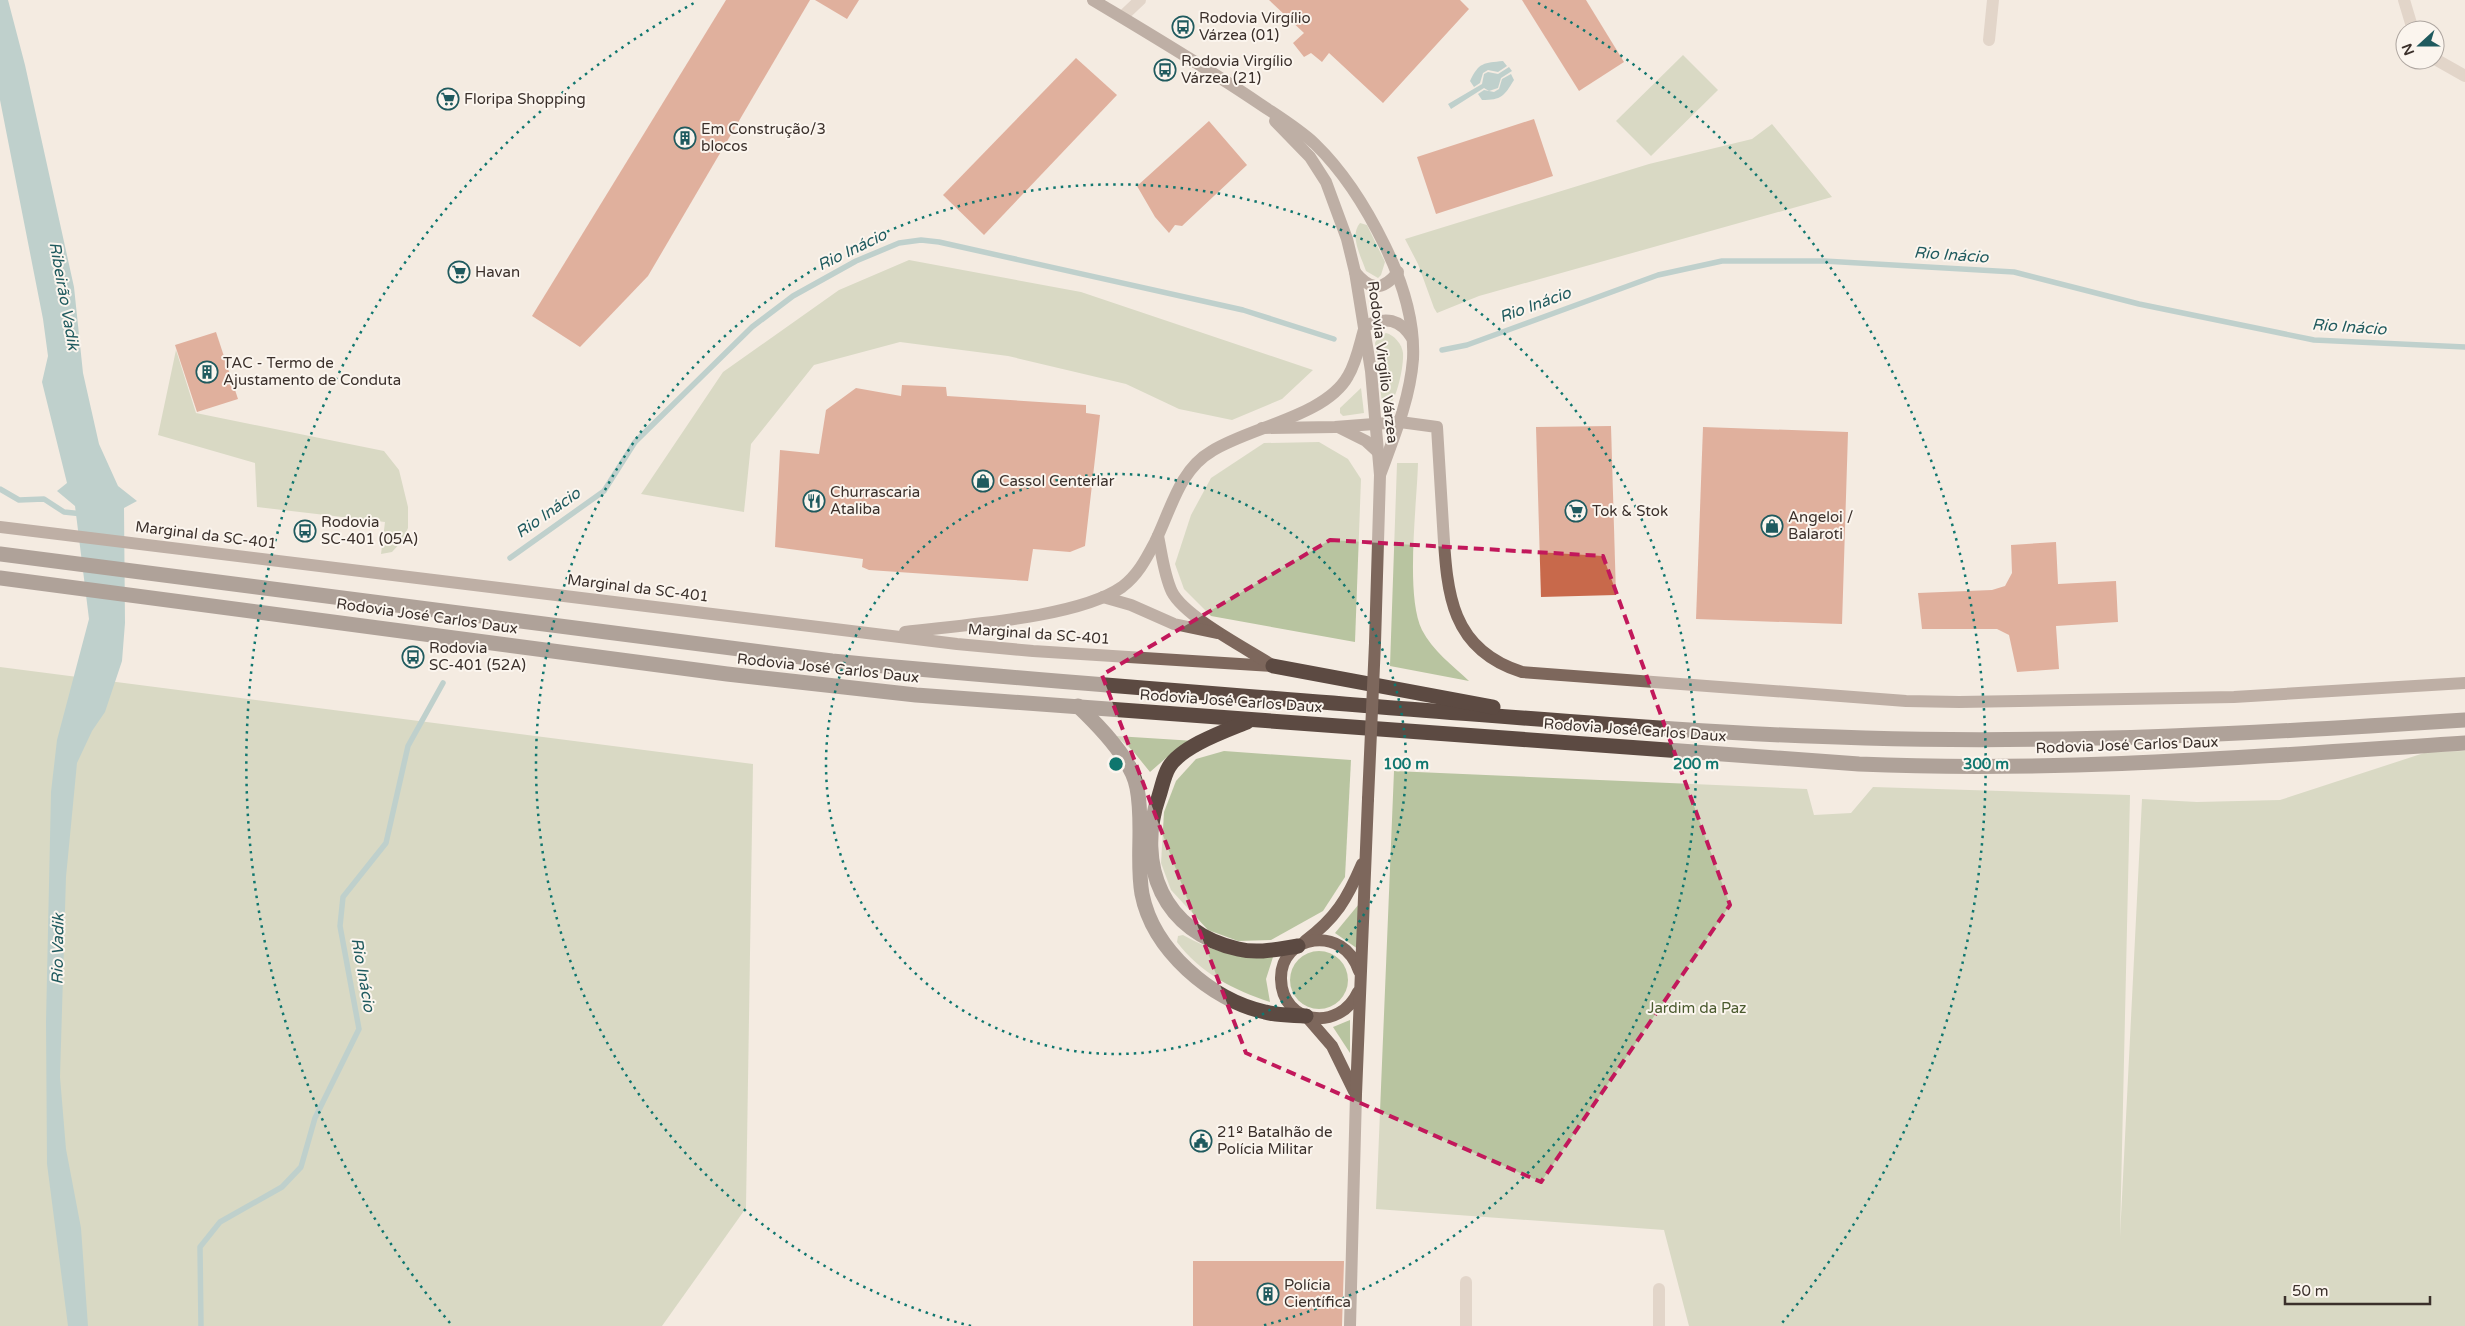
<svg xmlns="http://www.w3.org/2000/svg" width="2465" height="1326" viewBox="0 0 2465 1326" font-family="'Varela Round',sans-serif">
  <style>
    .green { fill: #b8c4a0 }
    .water { fill: #7fb0b2 }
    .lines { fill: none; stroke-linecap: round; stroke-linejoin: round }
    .stream { stroke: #7fb0b2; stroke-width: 5.5 }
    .building { fill: #c8694b }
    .minor { stroke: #cdbbac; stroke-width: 12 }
    .major { stroke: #7d675c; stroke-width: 12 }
    .highway { stroke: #5c4a42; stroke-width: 15 }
    .major-bridge { stroke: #7d675c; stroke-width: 12 }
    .marked { fill: none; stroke: #c2185b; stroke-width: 4; stroke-dasharray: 10 6; stroke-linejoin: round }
    .ring { fill: none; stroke: #0f766e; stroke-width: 2.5; stroke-dasharray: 2.5 5 }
    .labels { text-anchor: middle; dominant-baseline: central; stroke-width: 4; stroke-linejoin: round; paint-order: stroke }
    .poi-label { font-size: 15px; fill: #3b302b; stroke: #fbf5ee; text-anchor: start }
    .street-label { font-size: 15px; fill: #3b302b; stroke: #fbf5ee }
    .park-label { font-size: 15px; fill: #4a5a2e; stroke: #fbf5ee }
    .water-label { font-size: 16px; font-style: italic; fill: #1f5a5e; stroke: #fbf5ee }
    .centre { fill: #0f766e; stroke: #fbf5ee; stroke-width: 2.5 }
    .ring-label { font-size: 15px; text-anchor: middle; font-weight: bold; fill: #0f766e; stroke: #fbf5ee; stroke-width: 4; stroke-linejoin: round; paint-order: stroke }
  </style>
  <rect width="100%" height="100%" fill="#f4ebe1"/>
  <g class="green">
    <polygon points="1683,55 1718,90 1651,156 1616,121"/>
    <polygon points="1772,124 1832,197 1479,296 1437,313 1434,308 1418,264 1405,239 1649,164 1752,139"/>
    <path d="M1360,223L1367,225L1385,262L1381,275L1378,278L1366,271C1361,256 1349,236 1360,223Z"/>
    <polygon points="909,260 1081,292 1313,370 1282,399 1232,420 1179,409 1126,384 1008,356 900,342 814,365 751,444 744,512 641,494 723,372 839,290"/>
    <path d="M1386,333C1394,335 1402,344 1403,353C1404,365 1397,401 1387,407L1382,403L1375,343L1378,337Z"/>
    <polygon points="176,350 196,413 384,451 399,470 408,507 408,528 402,541 392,552 381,554 385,522 257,507 255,463 158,435"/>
    <polygon points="1361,388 1364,413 1343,416 1340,413 1340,408"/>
    <polygon points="1319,442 1348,459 1361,479 1355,642 1211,616 1184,589 1175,564 1191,515 1211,478 1264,443"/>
    <path d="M1397,463H1418C1417,504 1405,596 1422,630C1432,650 1453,666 1469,681L1390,666Z"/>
    <polygon points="0,667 753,764 746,1208 662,1326 0,1326"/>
    <polygon points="1116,736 1195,741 1166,758 1150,772 1133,751"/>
    <polygon points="1224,751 1351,760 1345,877 1323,911 1271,940 1238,941 1208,930 1171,890 1161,863 1164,812 1176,781 1196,759"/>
    <polygon points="2465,751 2465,1326 1689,1326 1664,1230 1376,1209 1394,771 1807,789 1814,815 1851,813 1873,787 2130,795 2120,1237 2142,799 2197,802 2280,800 2427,752"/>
    <polygon points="1359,904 1358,949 1335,933"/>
    <path d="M1183,935C1213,952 1239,959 1273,957L1266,979L1270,1002C1234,990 1200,973 1177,942L1178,936Z"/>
    <circle cx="1319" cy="980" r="29"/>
    <polygon points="1350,1020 1350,1053 1333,1027"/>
  </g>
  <g class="water">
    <polygon points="0,0 8,0 25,65 74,287 83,373 99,444 118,486 137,501 124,508 125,623 122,661 105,712 92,731 77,763 66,877 60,1077 66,1149 81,1228 88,1326 68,1326 47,1164 46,1022 51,792 57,740 89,619 75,506 57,491 67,483 42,382 48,356 43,319 0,100"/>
    <path d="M1503,61L1507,66L1498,72L1488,70L1483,73L1480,83L1474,87L1470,81C1479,62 1484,63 1503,61Z"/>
    <polygon points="1509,67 1512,71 1501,78 1498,88 1489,91 1484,88 1451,109 1448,104 1482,84 1484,74 1488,72 1498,74"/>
    <path d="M1511,74L1514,80C1504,96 1502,100 1482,100L1478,94L1484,90L1494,92L1499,89L1502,79Z"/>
  </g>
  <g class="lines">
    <g class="stream">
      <polyline points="1442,350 1467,345 1658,275 1722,261 1824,261 2014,272 2139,304 2314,340 2465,347"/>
      <polyline points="0,489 19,500 44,499 64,512 83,514"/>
      <polyline points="510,558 604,491 635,442 752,327 793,296 856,261 899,243 921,240 939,242 1243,310 1334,339"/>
      <polyline points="201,1326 200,1247 220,1222 282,1187 301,1167 315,1118 359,1029 340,926 343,897 386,843 408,746 443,683"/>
    </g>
  </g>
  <g class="building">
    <polygon points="726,0 810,0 648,276 580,347 532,316"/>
    <polygon points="815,0 859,0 847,19"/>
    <polygon points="1269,0 1460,0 1469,9 1383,103 1329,53 1322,62 1311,53 1304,57 1293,43 1304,33"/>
    <polygon points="1522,0 1586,0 1624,62 1579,91"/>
    <polygon points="1076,58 1117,95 984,235 943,195"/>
    <polygon points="1534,119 1553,176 1436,214 1417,157"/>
    <polygon points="1209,121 1247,165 1182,226 1175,225 1169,233 1155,217 1137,186"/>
    <polygon points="216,332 238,399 197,412 175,345"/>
    <polygon points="902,385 946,387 947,396 1086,405 1086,413 1100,415 1085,546 1070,552 1033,549 1028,581 869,570 862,567 863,559 775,547 780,450 819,454 826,410 856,388 901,396"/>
    <polygon points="1611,426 1616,595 1541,597 1536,427"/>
    <polygon points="1703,427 1848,432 1842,624 1696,619"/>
    <polygon points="2056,542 2058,584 2116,581 2118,622 2056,626 2059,669 2017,672 2009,635 1997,629 1922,629 1918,593 1992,590 2005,586 2012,573 2011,545"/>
    <polygon points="1193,1261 1344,1261 1342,1326 1193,1326"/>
  </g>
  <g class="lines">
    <g class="minor">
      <polyline points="2404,0 2413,30"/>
      <polyline points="1122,17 1140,0"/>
      <polyline points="1989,40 1993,0"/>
      <polyline points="2435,59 2465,76"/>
      <polyline points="1466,1326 1466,1282"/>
      <polyline points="1659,1326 1659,1289"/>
    </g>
    <g class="major">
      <path d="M1093,0C1148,33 1204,66 1257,102C1276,115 1298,128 1315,144C1345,173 1367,209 1385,246C1402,281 1415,319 1413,359C1410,399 1394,437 1380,475"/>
      <polyline points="1275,121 1310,157 1326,182 1347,239 1355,272 1371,371 1380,475 1375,643"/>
      <path d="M1355,272C1370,290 1382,292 1398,272"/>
      <path d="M1262,428L1335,427L1400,422L1437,427C1439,460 1441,493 1443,526C1447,591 1449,649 1522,672L1906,701L1959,702L2234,697L2465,683"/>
      <polyline points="1340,428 1366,441 1378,452"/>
      <polyline points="0,527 957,644 1033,651 1273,666"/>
      <path d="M1158,536C1162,555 1164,575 1172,592C1185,617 1247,649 1272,665"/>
      <polyline points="1103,597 1131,605 1174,624 1217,633"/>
      <path d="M905,632C960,625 1078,618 1122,587C1138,575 1146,559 1155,542C1171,510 1179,470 1212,451C1250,427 1326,416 1348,376C1357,361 1360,342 1365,326C1386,316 1400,319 1412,338"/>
      <path d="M1305,941C1336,918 1347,899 1362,864"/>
      <path d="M1358,992C1340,1032 1282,1025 1281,979C1280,934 1344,924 1359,971"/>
      <polyline points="1306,1016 1332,1046 1354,1091"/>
      <polyline points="1350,1326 1356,1094 1368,799"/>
    </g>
    <g class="highway">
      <path d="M0,554L832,661C1015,679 1198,692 1381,707C1542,719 1704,734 1865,738C2066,744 2265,733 2465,720"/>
      <path d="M0,578L727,674L916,695L1859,764C2061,773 2263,756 2465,743"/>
      <polyline points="1273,666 1493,707"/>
      <path d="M1078,706C1099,726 1132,759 1137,788C1144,823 1136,860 1142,894C1153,950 1211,1000 1265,1012C1278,1016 1293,1015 1306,1016"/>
      <path d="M1247,722C1225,731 1182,746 1169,767C1164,775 1162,787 1159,796C1135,865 1164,933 1238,949C1258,954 1278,949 1298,946"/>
    </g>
    <polyline class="major-bridge" points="1368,799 1375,643"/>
  </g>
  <path d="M0 0H2465V1326H0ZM1330,540L1603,556L1730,905L1541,1182L1246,1053L1102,675Z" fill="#f4ebe1" fill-opacity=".55" fill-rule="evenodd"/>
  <path class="marked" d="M1330,540L1603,556L1730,905L1541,1182L1246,1053L1102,675Z"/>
  <g class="ring">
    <circle cx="1116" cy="764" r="290"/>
    <path d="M971 1326A580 580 0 1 1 1261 1326"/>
    <path d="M450 1323A870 870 0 0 1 694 3M1538 3A870 870 0 0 1 1782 1323"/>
  </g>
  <defs>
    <g id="bus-ring" transform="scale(1.125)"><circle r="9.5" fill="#fbf5ee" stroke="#1f5a5e" stroke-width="1.5"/><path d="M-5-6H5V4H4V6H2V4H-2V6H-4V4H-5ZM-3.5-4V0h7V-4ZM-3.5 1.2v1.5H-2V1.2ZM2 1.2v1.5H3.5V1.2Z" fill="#1f5a5e"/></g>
    <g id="supermarket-ring" transform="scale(1.125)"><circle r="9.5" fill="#fbf5ee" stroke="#1f5a5e" stroke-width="1.5"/><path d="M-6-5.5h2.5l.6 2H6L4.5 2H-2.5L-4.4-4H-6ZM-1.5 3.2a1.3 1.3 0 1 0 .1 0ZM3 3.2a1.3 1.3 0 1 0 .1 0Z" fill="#1f5a5e"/></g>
    <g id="building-ring" transform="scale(1.125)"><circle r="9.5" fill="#fbf5ee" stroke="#1f5a5e" stroke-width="1.5"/><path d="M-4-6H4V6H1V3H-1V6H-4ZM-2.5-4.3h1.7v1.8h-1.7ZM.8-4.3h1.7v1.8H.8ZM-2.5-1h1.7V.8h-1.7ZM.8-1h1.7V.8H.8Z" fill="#1f5a5e"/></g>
    <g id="shop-ring" transform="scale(1.125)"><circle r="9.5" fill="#fbf5ee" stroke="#1f5a5e" stroke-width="1.5"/><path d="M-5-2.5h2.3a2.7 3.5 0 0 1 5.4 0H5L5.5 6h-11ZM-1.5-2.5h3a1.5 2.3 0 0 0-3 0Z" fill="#1f5a5e"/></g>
    <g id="restaurant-ring" transform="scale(1.125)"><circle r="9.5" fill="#fbf5ee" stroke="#1f5a5e" stroke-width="1.5"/><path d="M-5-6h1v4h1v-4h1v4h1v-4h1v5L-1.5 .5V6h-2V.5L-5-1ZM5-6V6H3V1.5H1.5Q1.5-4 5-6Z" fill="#1f5a5e"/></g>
    <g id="civic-ring" transform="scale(1.125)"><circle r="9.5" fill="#fbf5ee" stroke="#1f5a5e" stroke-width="1.5"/><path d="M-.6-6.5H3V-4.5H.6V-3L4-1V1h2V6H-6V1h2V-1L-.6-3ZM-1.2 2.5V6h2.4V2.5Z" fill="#1f5a5e"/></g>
  </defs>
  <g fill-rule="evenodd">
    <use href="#bus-ring" x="1183" y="27"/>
    <use href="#bus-ring" x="1165" y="70"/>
    <use href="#supermarket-ring" x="448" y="99"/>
    <use href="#building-ring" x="685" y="138"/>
    <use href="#supermarket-ring" x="459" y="272"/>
    <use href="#building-ring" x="207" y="372"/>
    <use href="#shop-ring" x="983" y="481"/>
    <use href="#restaurant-ring" x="814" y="501"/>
    <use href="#supermarket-ring" x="1576" y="511"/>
    <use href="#shop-ring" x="1772" y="526"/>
    <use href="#bus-ring" x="305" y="531"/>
    <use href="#bus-ring" x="413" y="657"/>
    <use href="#civic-ring" x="1201" y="1141"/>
    <use href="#building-ring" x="1268" y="1294"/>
  </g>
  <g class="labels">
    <g class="poi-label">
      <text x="1199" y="18">Rodovia Virgílio<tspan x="1199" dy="17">Várzea (01)</tspan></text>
      <text x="1181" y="61">Rodovia Virgílio<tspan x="1181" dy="17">Várzea (21)</tspan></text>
      <text x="464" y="99">Floripa Shopping</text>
      <text x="701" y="129">Em Construção/3<tspan x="701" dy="17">blocos</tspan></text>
      <text x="475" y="272">Havan</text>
      <text x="223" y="363">TAC - Termo de<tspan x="223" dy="17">Ajustamento de Conduta</tspan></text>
      <text x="999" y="481">Cassol Centerlar</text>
      <text x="830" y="492">Churrascaria<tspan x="830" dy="17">Ataliba</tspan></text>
      <text x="1592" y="511">Tok &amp; Stok</text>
      <text x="1788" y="517">Angeloi /<tspan x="1788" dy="17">Balaroti</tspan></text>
      <text x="321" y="522">Rodovia<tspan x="321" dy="17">SC-401 (05A)</tspan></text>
      <text x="429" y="648">Rodovia<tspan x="429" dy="17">SC-401 (52A)</tspan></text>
      <text x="1217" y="1132">21º Batalhão de<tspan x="1217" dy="17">Polícia Militar</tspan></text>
      <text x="1284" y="1285">Polícia<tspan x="1284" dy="17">Científica</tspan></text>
    </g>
    <g class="street-label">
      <text transform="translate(1383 362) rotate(83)">Rodovia Virgílio Várzea</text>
      <text transform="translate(206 535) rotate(7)">Marginal da SC-401</text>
      <text transform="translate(638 588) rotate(7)">Marginal da SC-401</text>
      <text transform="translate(427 616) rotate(8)">Rodovia José Carlos Daux</text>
      <text transform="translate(1039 634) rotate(4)">Marginal da SC-401</text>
      <text transform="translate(828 668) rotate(6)">Rodovia José Carlos Daux</text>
      <text transform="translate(1231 701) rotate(4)">Rodovia José Carlos Daux</text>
      <text transform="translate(1635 730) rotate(4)">Rodovia José Carlos Daux</text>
      <text transform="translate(2127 745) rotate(-2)">Rodovia José Carlos Daux</text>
    </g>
    <g class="park-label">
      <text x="1697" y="1008">Jardim da Paz</text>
    </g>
    <g class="water-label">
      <text transform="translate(852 250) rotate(-26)">Rio Inácio</text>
      <text transform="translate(1951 255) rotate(4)">Rio Inácio</text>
      <text transform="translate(64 296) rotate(80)">Ribeirão Vadik</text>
      <text transform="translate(1535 305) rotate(-20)">Rio Inácio</text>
      <text transform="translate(2349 327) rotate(4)">Rio Inácio</text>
      <text transform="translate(548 513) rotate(-35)">Rio Inácio</text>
      <text transform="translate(58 949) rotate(-89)">Rio Vadik</text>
      <text transform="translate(363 975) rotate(80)">Rio Inácio</text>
    </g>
  </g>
  <circle cx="1116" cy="764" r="8" class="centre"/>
  <g class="ring-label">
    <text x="1406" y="769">100 m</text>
    <text x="1696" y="769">200 m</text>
    <text x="1986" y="769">300 m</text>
  </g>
  <g transform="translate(2420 45) rotate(249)"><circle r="24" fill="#fbf5ee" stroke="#aea6a0"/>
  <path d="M0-4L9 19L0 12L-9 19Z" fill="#1f5a5e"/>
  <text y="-8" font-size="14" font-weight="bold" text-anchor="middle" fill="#3b302b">N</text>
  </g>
  <path d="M2285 1296v8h145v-8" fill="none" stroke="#3b302b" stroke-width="2.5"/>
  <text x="2292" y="1296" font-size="15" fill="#3b302b" stroke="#fbf5ee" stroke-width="4" paint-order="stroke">50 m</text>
</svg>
